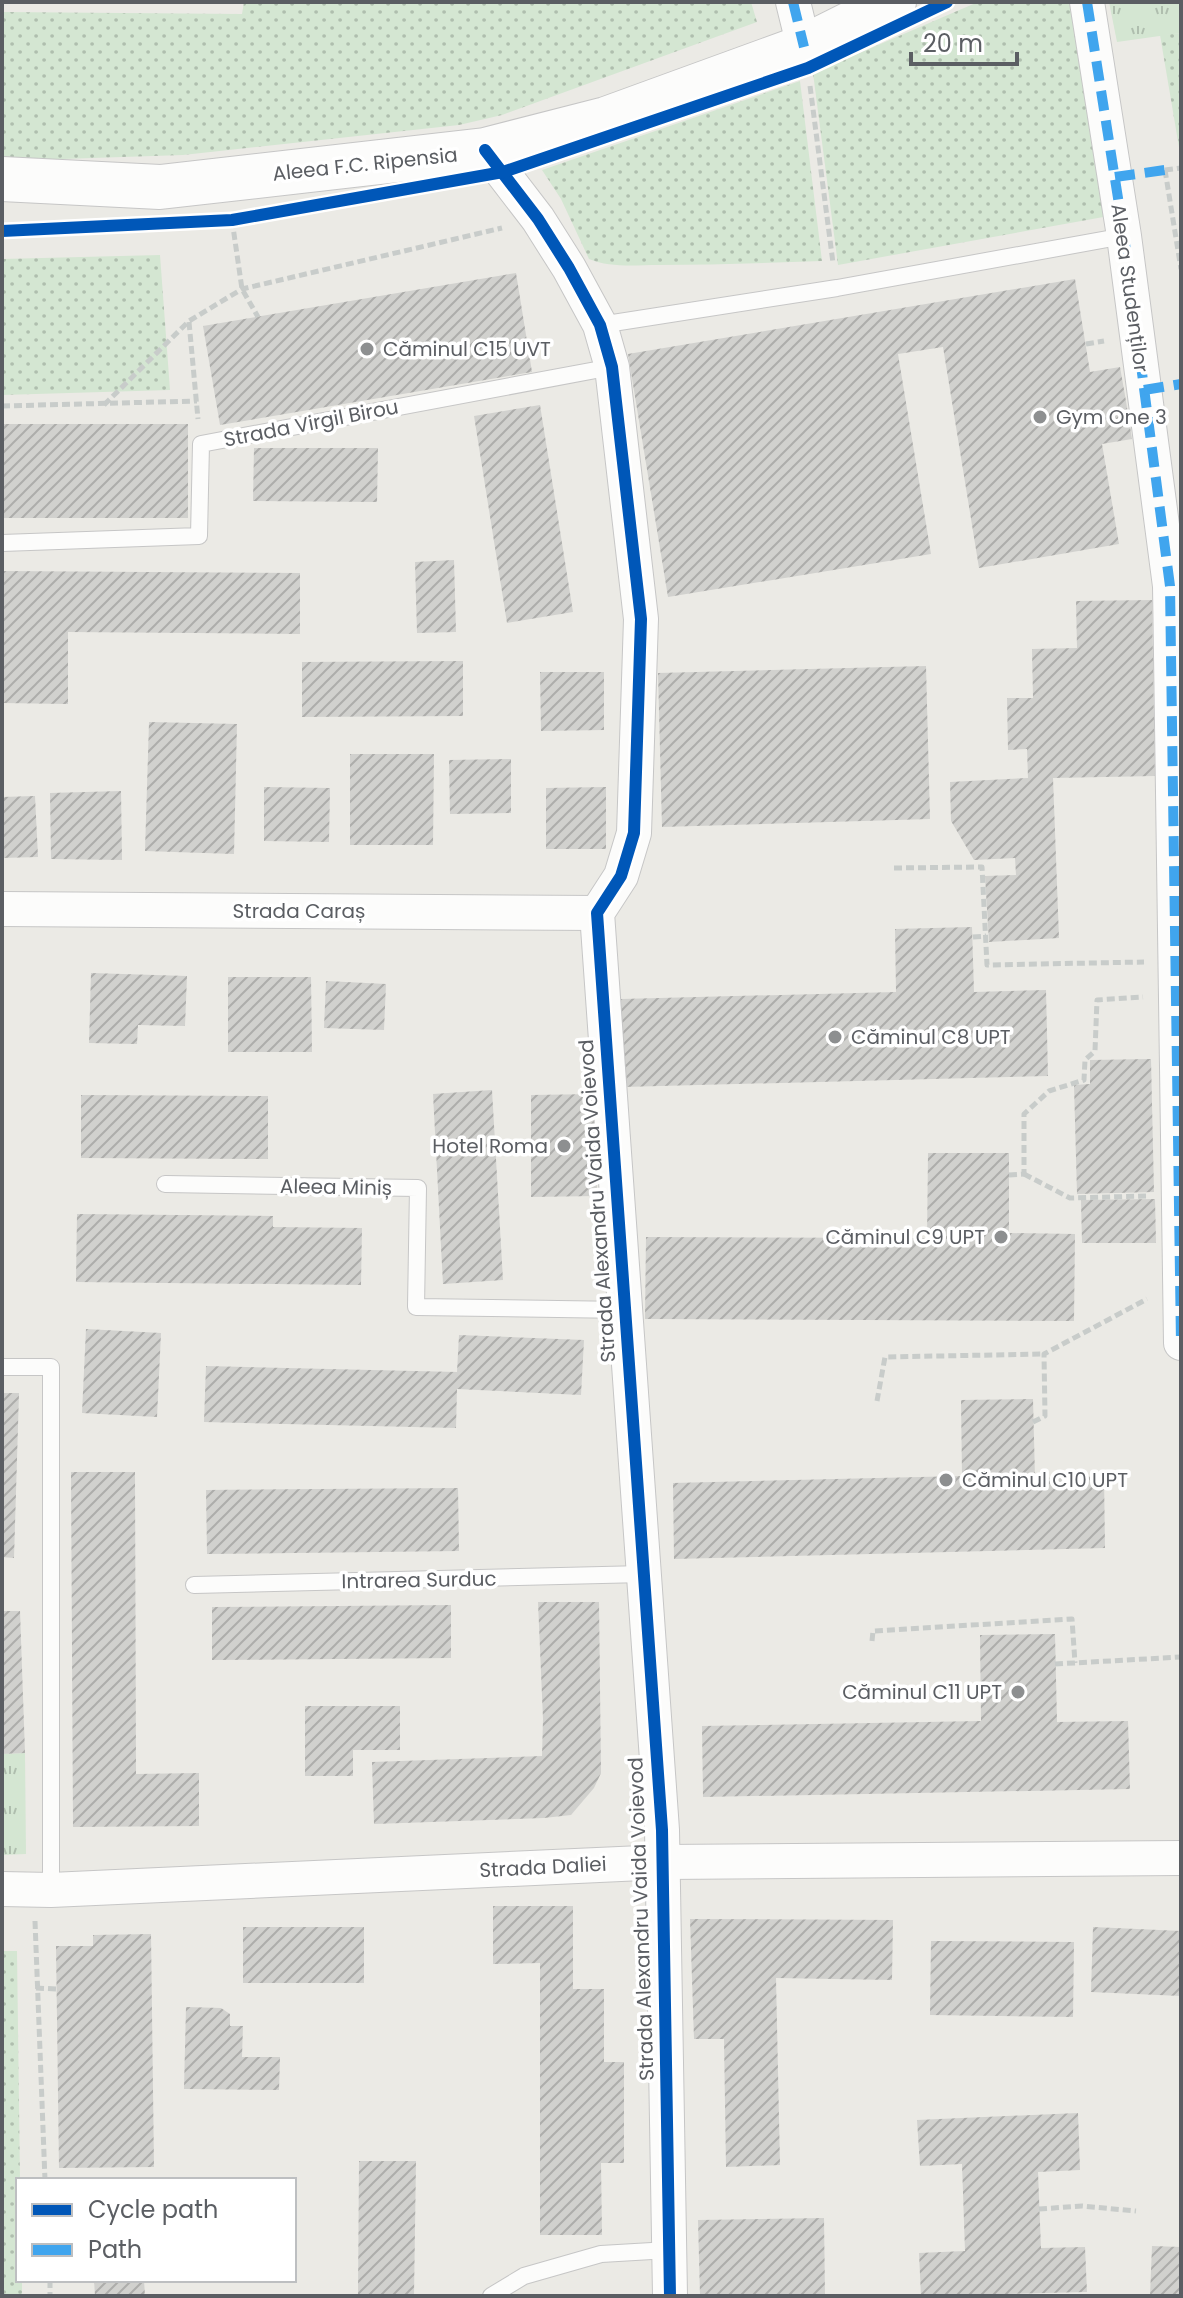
<svg xmlns="http://www.w3.org/2000/svg" width="1183" height="2298" viewBox="0 0 1183 2298" font-family="Poppins,sans-serif">
  <style>
    .grass { fill: url(#grass-tufts) }
    .park { fill: url(#park-dots) }
    .building { fill: url(#building-hatch) }
    .lines { fill: none; stroke-linecap: round; stroke-linejoin: round }
    .lane-casing { stroke: #c6c6c6; stroke-width: 18 }
    .street-casing { stroke: #c6c6c6; stroke-width: 36 }
    .secondary-casing { stroke: #c6c6c6; stroke-width: 46 }
    .path { stroke: #c8ccca; stroke-width: 5; stroke-dasharray: 8 4; stroke-linecap: butt }
    .lane { stroke: #fcfcfb; stroke-width: 16 }
    .street { stroke: #fcfcfb; stroke-width: 34 }
    .secondary { stroke: #fcfcfb; stroke-width: 44 }
    .quiet { stroke: #40a5ee; stroke-width: 10; stroke-dasharray: 20 10; stroke-linecap: butt }
    .cycleway-casing { stroke: #fff; stroke-width: 17 }
    .cycleway { stroke: #0057b8; stroke-width: 12 }
    .poi-dot { fill: #8d8f90; stroke: #fff; stroke-width: 3 }
    .labels { text-anchor: middle; dominant-baseline: central; stroke-width: 7; stroke-linejoin: round; paint-order: stroke }
    .street-label { font-size: 20px; fill: #5b5e63; stroke: #fff }
    .poi-label { font-size: 20px; fill: #5b5e63; stroke: #fff; text-anchor: start }
  </style>
  <defs>
    <pattern id="grass-tufts" width="24" height="20" patternUnits="userSpaceOnUse" patternTransform="scale(2)"><rect width="24" height="20" fill="#d4e6d2"/><path d="M3 7l-1-3M5 7V3M7 7l1-3M15 17l-1-3M17 17v-4M19 17l1-3" fill="none" stroke="#afbeae"/></pattern>
    <pattern id="park-dots" width="8" height="8" patternUnits="userSpaceOnUse" patternTransform="scale(2)"><rect width="8" height="8" fill="#d4e6d2"/><path d="M2 2h.1M6 6h.1" fill="none" stroke="#afbeae" stroke-width="1.8" stroke-linecap="round"/></pattern>
    <pattern id="building-hatch" width="6" height="6" patternUnits="userSpaceOnUse" patternTransform="scale(2)"><rect width="6" height="6" fill="#d1d1ce"/><path d="M-1 1l2-2M0 6l6-6M5 7l2-2" fill="none" stroke="#adadab"/></pattern>
  </defs>
  <rect width="100%" height="100%" fill="#ebeae5"/>
  <g class="grass">
    <polygon points="1109,2 1181,2 1181,33 1117,42"/>
    <polygon points="25,1753 26,1854 2,1855 2,1754"/>
  </g>
  <g class="park">
    <polygon points="244,2 751,2 757,22 502,115 459,125 183,155 2,161 2,12 242,14"/>
    <polygon points="978,2 1077,2 1109,216 838,265 813,73"/>
    <polygon points="1181,33 1181,159 1160,35"/>
    <path d="M800,81L822,261C767,263 713,265 658,265C636,265 610,268 589,259L561,199L542,170Z"/>
    <polygon points="160,255 170,390 2,395 2,259"/>
    <polygon points="2,1951 17,1951 20,2180 18,2180 18,2280 22,2280 22,2296 2,2296"/>
  </g>
  <g class="building">
    <polygon points="516,273 532,372 220,425 203,326"/>
    <polygon points="1075,279 1090,372 1120,367 1126,401 1132,439 1102,444 1119,544 979,568 943,347 898,354 931,554 668,597 628,354"/>
    <polygon points="540,405 573,612 507,623 474,416"/>
    <rect x="2" y="424" width="186" height="94"/>
    <polygon points="254,448 378,448 377,502 253,501"/>
    <polygon points="454,560 456,632 417,633 415,562"/>
    <polygon points="2,571 300,573 300,634 68,632 68,704 2,703"/>
    <polygon points="1152,600 1155,776 1053,778 1059,938 989,942 985,876 1016,875 1015,858 974,860 951,821 950,782 1028,778 1027,749 1008,750 1007,698 1033,698 1032,649 1077,648 1076,601"/>
    <polygon points="463,661 463,716 302,717 302,662"/>
    <polygon points="926,666 930,819 662,827 658,673"/>
    <polygon points="540,672 604,672 604,730 541,731"/>
    <polygon points="149,722 237,724 234,854 145,851"/>
    <polygon points="350,754 434,754 433,845 350,845"/>
    <polygon points="511,759 511,813 450,814 449,760"/>
    <polygon points="264,787 330,788 329,842 264,841"/>
    <polygon points="606,787 606,849 546,849 546,788"/>
    <polygon points="121,791 122,860 51,859 50,793"/>
    <polygon points="35,796 38,857 2,858 2,797"/>
    <polygon points="972,927 974,992 1046,990 1048,1076 623,1087 621,999 896,992 895,929"/>
    <polygon points="91,973 187,976 185,1026 138,1025 137,1044 89,1043"/>
    <polygon points="228,977 311,977 312,1052 228,1052"/>
    <polygon points="326,981 386,984 384,1030 324,1028"/>
    <polygon points="1151,1059 1154,1192 1077,1194 1074,1085 1090,1084 1090,1060"/>
    <polygon points="492,1090 503,1280 443,1284 433,1094"/>
    <polygon points="597,1094 597,1196 531,1197 531,1095"/>
    <polygon points="81,1095 268,1096 268,1159 81,1158"/>
    <polygon points="928,1153 1009,1153 1009,1233 1075,1234 1074,1321 645,1319 646,1237 927,1238"/>
    <polygon points="1155,1199 1156,1243 1082,1243 1081,1200"/>
    <polygon points="77,1214 273,1216 273,1227 362,1228 361,1285 76,1282"/>
    <polygon points="86,1329 161,1333 157,1417 82,1413"/>
    <polygon points="459,1335 584,1340 581,1395 457,1389 456,1428 204,1422 206,1366 457,1372"/>
    <polygon points="2,1393 19,1393 14,1558 2,1557"/>
    <polygon points="1033,1399 1035,1478 1104,1476 1105,1548 674,1559 673,1483 962,1476 961,1400"/>
    <polygon points="71,1472 135,1472 136,1774 199,1773 199,1826 73,1827"/>
    <polygon points="458,1488 459,1551 207,1554 206,1490"/>
    <polygon points="538,1602 599,1602 601,1773 594,1788 571,1815 544,1818 374,1824 372,1762 542,1756 543,1719"/>
    <polygon points="451,1605 451,1658 212,1660 212,1607"/>
    <polygon points="2,1611 20,1611 25,1753 2,1754"/>
    <polygon points="1055,1634 1057,1722 1128,1721 1130,1789 703,1797 702,1726 981,1721 980,1635"/>
    <polygon points="305,1706 400,1706 400,1750 353,1750 353,1776 305,1776"/>
    <polygon points="493,1906 573,1906 573,1989 604,1989 604,2062 624,2062 624,2163 601,2163 602,2235 540,2235 540,1963 493,1964"/>
    <polygon points="690,1919 893,1920 892,1980 776,1978 780,2165 726,2167 724,2039 694,2039"/>
    <rect x="243" y="1927" width="121" height="56"/>
    <polygon points="1093,1927 1181,1931 1181,1996 1091,1992"/>
    <polygon points="151,1934 154,2167 59,2168 56,1946 93,1946 93,1935"/>
    <polygon points="931,1941 1074,1942 1073,2017 930,2015"/>
    <polygon points="186,2007 221,2008 230,2014 230,2026 243,2026 242,2057 280,2057 279,2090 184,2089"/>
    <polygon points="1078,2113 1080,2170 1038,2172 1041,2248 1085,2247 1087,2292 921,2296 919,2253 965,2251 962,2164 920,2166 917,2120"/>
    <polygon points="359,2161 416,2161 414,2296 358,2296"/>
    <polygon points="824,2218 825,2296 700,2296 698,2220"/>
    <polygon points="1152,2246 1181,2247 1181,2296 1150,2296"/>
    <polygon points="94,2280 144,2280 145,2296 95,2296"/>
  </g>
  <g class="lines">
    <g class="lane-casing">
      <g id="lane">
        <polyline points="600,325 837,288 1124,236"/>
        <polyline points="2,543 199,536 201,444 612,367"/>
        <polyline points="165,1184 418,1188 416,1307 625,1310"/>
        <polyline points="2,1367 51,1367 51,1890"/>
        <polyline points="194,1585 644,1574"/>
        <polyline points="491,2296 524,2276 601,2254 669,2250"/>
      </g>
    </g>
    <g class="street-casing">
      <g id="street">
        <polyline points="793,2 804,47"/>
        <polyline points="1087,2 1124,236 1170,586 1181,1343"/>
        <polyline points="485,150 538,219 569,268 600,325 612,367 641,619 634,833 621,876 597,913 662,1830 670,2296"/>
        <polyline points="2,909 597,913"/>
        <polyline points="2,1889 51,1890 664,1862 1181,1858"/>
      </g>
    </g>
    <g class="secondary-casing">
      <polyline id="secondary" points="2,179 160,187 485,150 606,119 768,60 804,47 894,2"/>
    </g>
    <g class="path">
      <polyline points="810,86 833,263"/>
      <polyline points="1165,170 1181,269"/>
      <polyline points="1165,170 1181,168"/>
      <polyline points="232,220 242,289 258,317"/>
      <polyline points="189,322 198,419"/>
      <polyline points="1086,344 1104,341"/>
      <polyline points="104,405 189,321 242,289 502,228"/>
      <polyline points="2,406 197,401"/>
      <polyline points="894,868 982,867 987,965 1144,962"/>
      <polyline points="973,937 986,936"/>
      <polyline points="1024,1174 1070,1198 1146,1196"/>
      <polyline points="1009,1175 1024,1174 1024,1114 1049,1091 1084,1080 1085,1060 1095,1051 1097,1000 1143,997"/>
      <polyline points="877,1401 885,1357 1044,1354"/>
      <polyline points="1033,1422 1045,1416 1044,1354 1147,1299"/>
      <polyline points="872,1641 873,1631 1072,1619 1075,1663"/>
      <polyline points="1055,1664 1181,1657"/>
      <polyline points="35,1921 45,2180"/>
      <polyline points="36,1988 57,1989"/>
      <polyline points="1039,2209 1082,2206 1136,2211"/>
      <polyline points="50,2280 50,2296"/>
    </g>
    <use href="#lane" class="lane"/>
    <use href="#street" class="street"/>
    <use href="#secondary" class="secondary"/>
    <g class="quiet">
      <polyline points="793,2 804,47"/>
      <polyline points="1087,2 1124,236 1170,586 1181,1343"/>
      <polyline points="1115,177 1165,170"/>
      <polyline points="1144,390 1181,384"/>
    </g>
    <g class="cycleway-casing">
      <g id="cycleway">
        <polyline points="485,150 538,219 569,268 600,325 612,367 641,619 634,833 621,876 597,913 662,1830 670,2296"/>
        <polyline points="2,231 232,220 503,172 808,68 947,2"/>
      </g>
    </g>
    <use href="#cycleway" class="cycleway"/>
  </g>
  <g class="poi-dot">
    <circle cx="367" cy="349" r="8"/>
    <circle cx="1040" cy="417" r="8"/>
    <circle cx="835" cy="1037" r="8"/>
    <circle cx="564" cy="1146" r="8"/>
    <circle cx="1001" cy="1237" r="8"/>
    <circle cx="946" cy="1480" r="8"/>
    <circle cx="1018" cy="1692" r="8"/>
  </g>
  <g class="labels">
    <g class="street-label">
      <text transform="translate(365 164) rotate(-6)">Aleea F.C. Ripensia</text>
      <text transform="translate(1130 288) rotate(82)">Aleea Studenților</text>
      <text transform="translate(311 423) rotate(-11)">Strada Virgil Birou</text>
      <text x="299" y="911">Strada Caraș</text>
      <text transform="translate(336 1187) rotate(1)">Aleea Miniș</text>
      <text transform="translate(597 1201) rotate(-94)">Strada Alexandru Vaida Voievod</text>
      <text transform="translate(419 1580) rotate(-1)">Intrarea Surduc</text>
      <text transform="translate(543 1867) rotate(-3)">Strada Daliei</text>
      <text transform="translate(641 1919) rotate(-92)">Strada Alexandru Vaida Voievod</text>
    </g>
    <g class="poi-label">
      <text x="383" y="349">Căminul C15 UVT</text>
      <text x="1056" y="417">Gym One 3</text>
      <text x="851" y="1037">Căminul C8 UPT</text>
      <text x="548" y="1146" text-anchor="end">Hotel Roma</text>
      <text x="985" y="1237" text-anchor="end">Căminul C9 UPT</text>
      <text x="962" y="1480">Căminul C10 UPT</text>
      <text x="1002" y="1692" text-anchor="end">Căminul C11 UPT</text>
    </g>
  </g>
  <rect width="1183" height="2298" fill="none" stroke="#5b5e63" stroke-width="8"/>
  <rect x="16" y="2178" width="280" height="104" fill="#ffffff" stroke="#bdbfc1" stroke-width="2"/>
  <rect x="32" y="2204" width="40" height="12" fill="#0057b8" stroke="#bdbfc1" stroke-width="2"/>
  <text x="88" y="2218" font-size="24" fill="#5b5e63">Cycle path</text>
  <rect x="32" y="2244" width="40" height="12" fill="#40a5ee" stroke="#bdbfc1" stroke-width="2"/>
  <text x="88" y="2258" font-size="24" fill="#5b5e63">Path</text>
  <path d="M911 52v12h106v-12" fill="none" stroke="#5b5e63" stroke-width="4"/>
  <text x="923" y="52" font-size="24" fill="#5b5e63" stroke="#ffffff" stroke-width="6" paint-order="stroke">20 m</text>
</svg>
